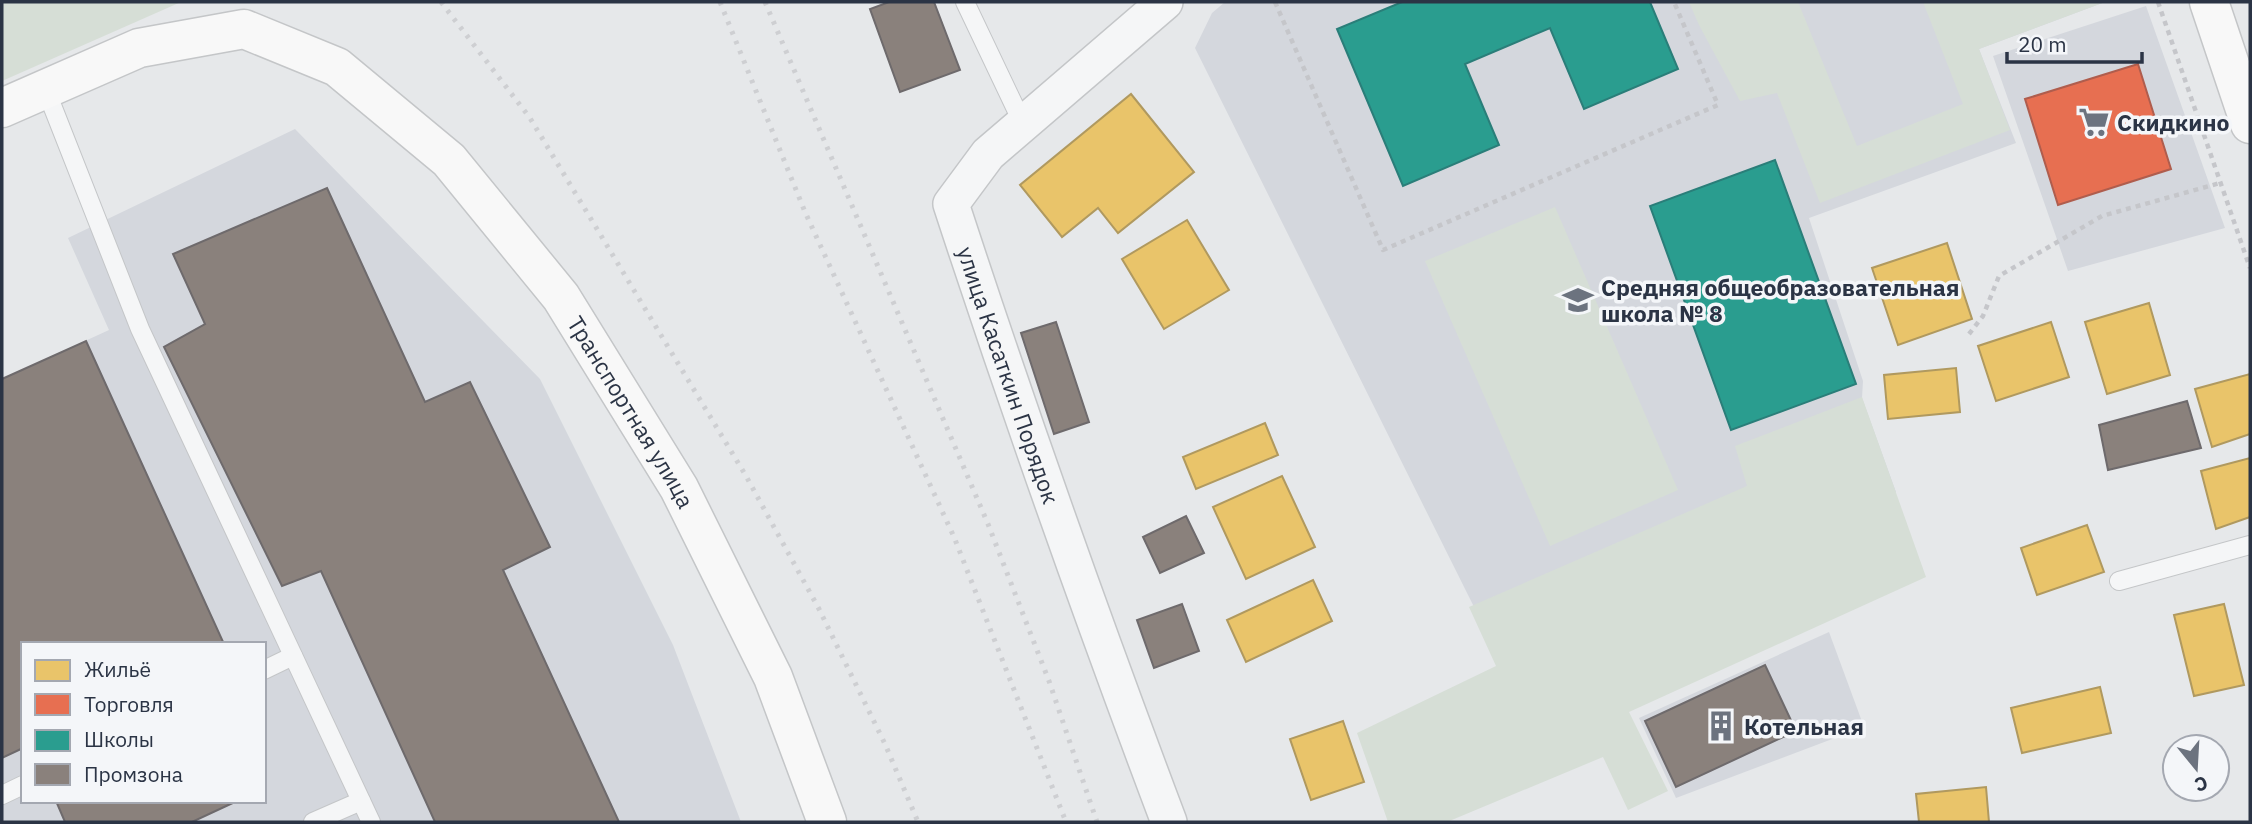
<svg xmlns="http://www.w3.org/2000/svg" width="2252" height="824" viewBox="0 0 2252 824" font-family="'IBM Plex Sans',sans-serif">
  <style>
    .built { fill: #d4d7dd; fill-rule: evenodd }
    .green { fill: #d6ded6 }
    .homes { fill: #e9c46a; stroke: #b0995f; stroke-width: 2 }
    .shops { fill: #e76f51; stroke: #af5d4d; stroke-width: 2 }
    .schools { fill: #2a9d8f; stroke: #2a7e79; stroke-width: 2 }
    .industry { fill: #8a817c; stroke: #6e6a6c; stroke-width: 2 }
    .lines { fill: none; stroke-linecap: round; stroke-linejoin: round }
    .lane-casing { stroke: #c4c6c8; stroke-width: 20 }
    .street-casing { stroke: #c4c6c8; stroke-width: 38 }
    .secondary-casing { stroke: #c4c6c8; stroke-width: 41 }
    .path { stroke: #c5c6ca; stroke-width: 4.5; stroke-dasharray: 5 5; stroke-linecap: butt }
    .lane { stroke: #f5f6f7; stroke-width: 18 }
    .street { stroke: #f5f6f7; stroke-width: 35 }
    .secondary { stroke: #f8f8f8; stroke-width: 38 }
    .rail { stroke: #cecfd2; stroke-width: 5; stroke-dasharray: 3.5 7; stroke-linecap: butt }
    .labels { text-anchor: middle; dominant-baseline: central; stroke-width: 7; stroke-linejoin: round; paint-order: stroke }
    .poi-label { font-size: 23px; font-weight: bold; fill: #2b3445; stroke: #f4f6f9; text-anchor: start }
    .street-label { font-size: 23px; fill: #2b3445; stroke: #f4f6f9 }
  </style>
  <rect width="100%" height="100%" fill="#e6e8ea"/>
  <g class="built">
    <polygon points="1225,2 2105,2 1979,49 2016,143 1809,218 1863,381 1862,398 1896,492 1503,665 1195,48 1212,13"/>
    <polygon points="2146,6 2225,228 2068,271 1993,56"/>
    <path d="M295,129L540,379L673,645L741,822H2V379L109,330L68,238ZM23,644H264V801H23Z"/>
    <polygon points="1829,632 1864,727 1676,798 1639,718"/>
  </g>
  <g class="green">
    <polygon points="2,2 181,2 2,81"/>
    <polygon points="1689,2 1798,2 1857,146 1963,104 1923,2 2105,2 1979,49 2010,130 1820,203 1777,93 1740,101 1699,25"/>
    <polygon points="1555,207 1678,490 1550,546 1425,261"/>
    <polygon points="1862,397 1926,577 1629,712 1668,791 1628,810 1603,757 1447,822 1388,822 1357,733 1496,666 1469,607 1747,486 1735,446"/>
  </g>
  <g class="homes">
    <polygon points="1131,94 1194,172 1118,233 1098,208 1062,237 1020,185"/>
    <polygon points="1187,220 1229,290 1164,329 1122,259"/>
    <polygon points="1947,243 1972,319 1898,345 1872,268"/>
    <polygon points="2149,303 2170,375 2107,394 2085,322"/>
    <polygon points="2051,322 2069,377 1996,401 1978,346"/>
    <polygon points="1956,368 1960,412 1888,419 1884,375"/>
    <polygon points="2250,374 2250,434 2212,447 2195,389"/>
    <polygon points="1265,423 1278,455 1196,489 1183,457"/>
    <polygon points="2250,458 2250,517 2216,529 2201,471"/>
    <polygon points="1282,476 1315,547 1246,579 1213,507"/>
    <polygon points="2087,525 2104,572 2037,595 2021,548"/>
    <polygon points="1313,580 1332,621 1246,662 1227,620"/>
    <polygon points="2224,604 2244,685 2194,696 2174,615"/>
    <polygon points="2100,687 2111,733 2022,753 2011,708"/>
    <polygon points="1343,721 1364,782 1311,800 1290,739"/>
    <polygon points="1986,787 1989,822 1919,822 1916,794"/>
  </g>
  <polygon class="shops" points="2138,64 2171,169 2058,205 2025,99"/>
  <g class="schools">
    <polygon points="1402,2 1650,2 1678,69 1584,109 1550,28 1465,64 1499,145 1403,186 1337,29"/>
    <polygon points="1775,160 1856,384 1731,430 1650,206"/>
  </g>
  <g class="industry">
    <polygon points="889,2 934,2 960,70 900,92 870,9"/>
    <polygon points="327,188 425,402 470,382 550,547 503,570 619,822 435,822 321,571 282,586 164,347 205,324 173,254"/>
    <polygon points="1056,322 1089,422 1054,434 1021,333"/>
    <polygon points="86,341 224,644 23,644 23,748 2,758 2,379"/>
    <polygon points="2187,401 2201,448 2108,470 2099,425"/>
    <polygon points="1186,516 1204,553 1160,573 1143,537"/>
    <polygon points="1182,604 1199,651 1154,668 1137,620"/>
    <polygon points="1765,665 1796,731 1676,787 1645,721"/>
    <polygon points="56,801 237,801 192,822 65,822"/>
  </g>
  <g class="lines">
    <g class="lane-casing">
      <g id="lane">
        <polyline points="965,2 1023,124"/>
        <polyline points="46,90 140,329 371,822"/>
        <polyline points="2119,581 2250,545"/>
        <polyline points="264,670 293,656"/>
        <polyline points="2,795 23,785"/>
        <polyline points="313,822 361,801"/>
      </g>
    </g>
    <g class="street-casing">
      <g id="street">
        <path id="s1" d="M1165,2L988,154L951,204C1019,412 1092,618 1169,822"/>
      </g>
    </g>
    <g class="secondary-casing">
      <g id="secondary">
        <polyline points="2209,2 2250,124"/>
        <path id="s2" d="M2,108L139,48L244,29L337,67L449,160L561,297L679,488L773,677L827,822"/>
      </g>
    </g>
    <g class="path">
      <polyline points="1275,2 1383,250 1718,105 1674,2"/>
      <polyline points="2158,2 2250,268"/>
      <polyline points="1969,334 1983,316 1999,276 2102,216 2220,183"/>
    </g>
    <use href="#lane" class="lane"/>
    <use href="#street" class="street"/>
    <use href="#secondary" class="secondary"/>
    <g class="rail">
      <polyline points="441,2 530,118 746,476 819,609 885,744 918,822"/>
      <polyline points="720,2 805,212 954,537 1066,822"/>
      <polyline points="765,2 988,524 1049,681 1097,822"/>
    </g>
  </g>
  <defs>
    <g id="supermarket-bare" transform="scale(2.415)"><path d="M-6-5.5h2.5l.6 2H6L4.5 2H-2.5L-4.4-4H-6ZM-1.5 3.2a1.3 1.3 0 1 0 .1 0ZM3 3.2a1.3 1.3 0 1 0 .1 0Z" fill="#6c737f" stroke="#f4f6f9" stroke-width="2.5" paint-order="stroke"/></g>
    <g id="school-bare" transform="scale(2.415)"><path d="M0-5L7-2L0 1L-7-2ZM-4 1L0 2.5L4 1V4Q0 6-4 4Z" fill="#6c737f" stroke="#f4f6f9" stroke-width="2.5" paint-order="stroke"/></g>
    <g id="building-bare" transform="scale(2.415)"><path d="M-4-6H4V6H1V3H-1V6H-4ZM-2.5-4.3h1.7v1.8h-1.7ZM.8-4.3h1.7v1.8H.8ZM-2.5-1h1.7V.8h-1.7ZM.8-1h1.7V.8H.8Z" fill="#6c737f" stroke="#f4f6f9" stroke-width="2.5" paint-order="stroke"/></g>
  </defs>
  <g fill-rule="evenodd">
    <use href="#supermarket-bare" x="2094" y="122"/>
    <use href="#school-bare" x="1578" y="300"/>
    <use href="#building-bare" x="1721" y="726"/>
  </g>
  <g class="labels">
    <g class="poi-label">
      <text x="2117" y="122">Скидкино</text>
      <text x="1601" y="287">Средняя общеобразовательная<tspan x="1601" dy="26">школа № 8</tspan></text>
      <text x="1744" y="726">Котельная</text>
    </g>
    <g class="street-label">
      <text stroke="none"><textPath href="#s1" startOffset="476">улица Касаткин Порядок</textPath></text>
      <text stroke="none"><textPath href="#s2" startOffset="814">Транспортная улица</textPath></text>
    </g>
  </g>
  <rect width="2252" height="824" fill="none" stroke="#2b3445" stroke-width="7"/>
  <rect x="21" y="642" width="245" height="161" fill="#f4f6f9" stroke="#a4a8b1" stroke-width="2"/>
  <rect x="35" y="660" width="35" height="21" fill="#e9c46a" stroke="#a4a8b1" stroke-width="2"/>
  <text x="84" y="677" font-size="21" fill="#2b3445">Жильё</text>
  <rect x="35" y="694" width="35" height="21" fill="#e76f51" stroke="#a4a8b1" stroke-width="2"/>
  <text x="84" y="712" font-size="21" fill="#2b3445">Торговля</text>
  <rect x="35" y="730" width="35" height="21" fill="#2a9d8f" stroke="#a4a8b1" stroke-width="2"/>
  <text x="84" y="747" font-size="21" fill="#2b3445">Школы</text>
  <rect x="35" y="764" width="35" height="21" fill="#8a817c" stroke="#a4a8b1" stroke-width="2"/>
  <text x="84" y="782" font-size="21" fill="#2b3445">Промзона</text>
  <g transform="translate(2196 768) rotate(162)"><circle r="33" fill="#f4f6f9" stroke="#a4a8b1" stroke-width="2"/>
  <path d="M0-5L12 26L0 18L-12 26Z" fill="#6c737f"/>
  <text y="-10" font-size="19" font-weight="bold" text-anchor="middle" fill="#2b3445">С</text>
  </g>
  <path d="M2007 52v10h135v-10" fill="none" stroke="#2b3445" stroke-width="3.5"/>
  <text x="2018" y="52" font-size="21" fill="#2b3445" stroke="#f4f6f9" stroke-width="5" paint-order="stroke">20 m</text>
</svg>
